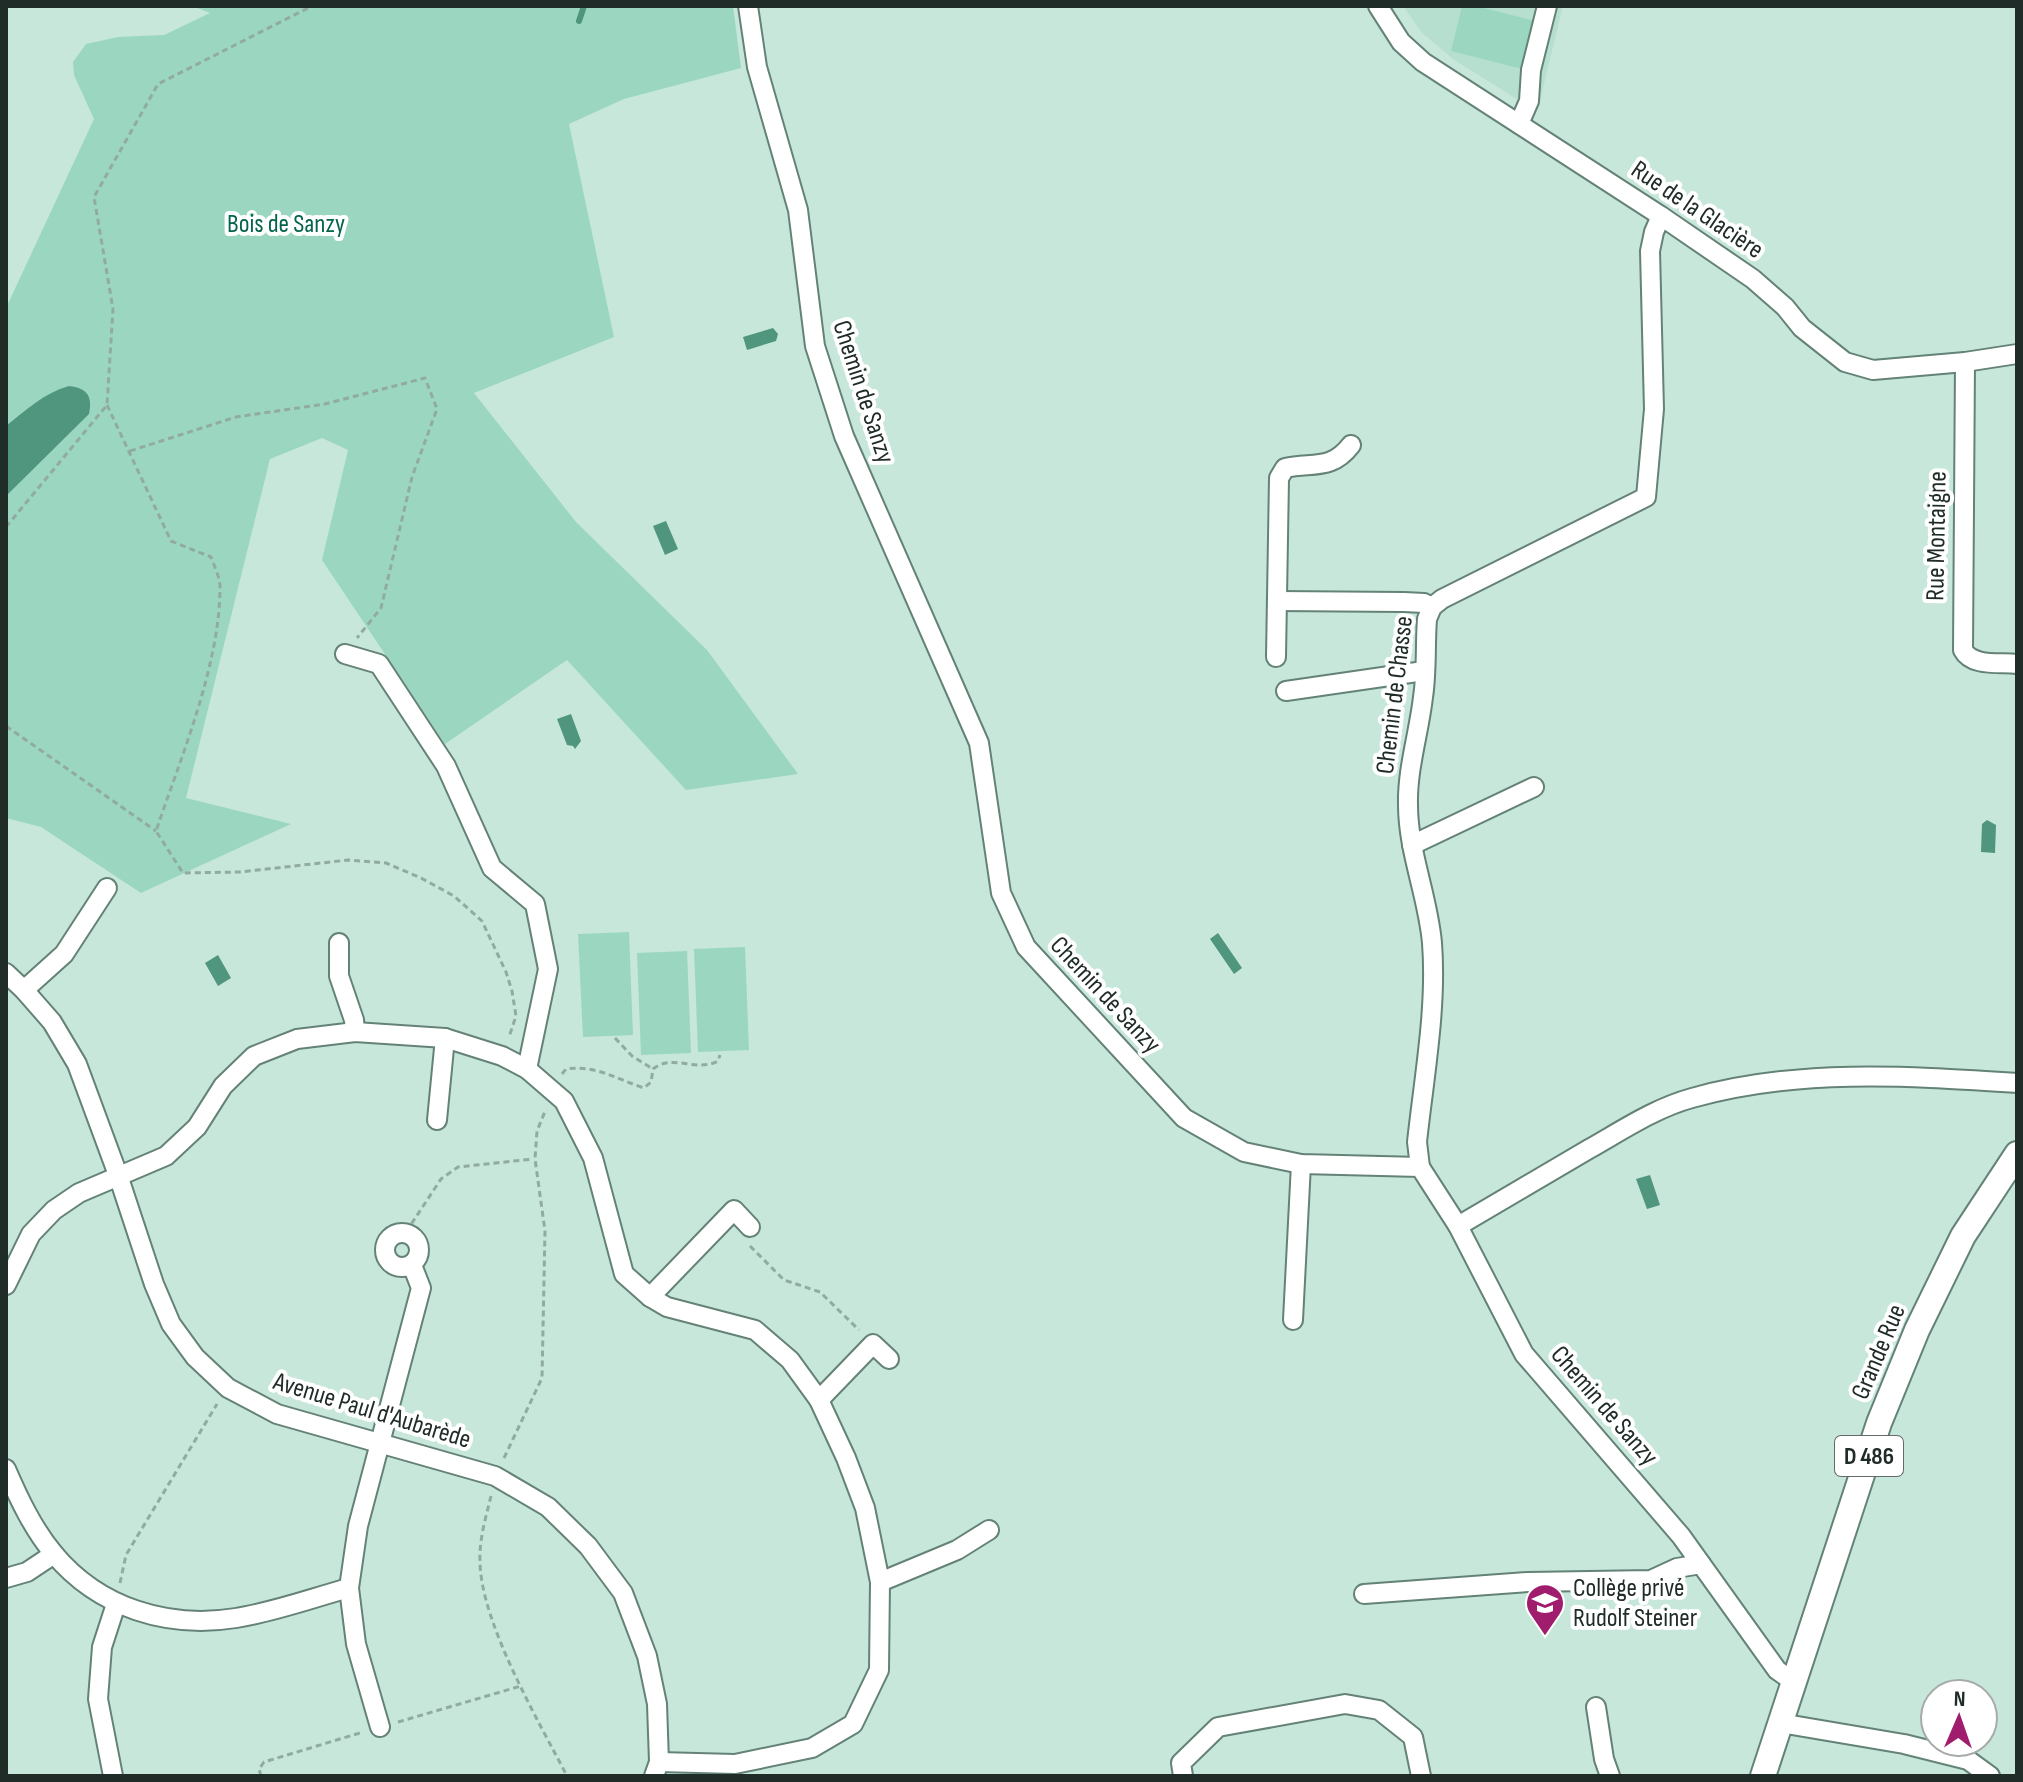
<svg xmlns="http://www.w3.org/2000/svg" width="2023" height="1782" viewBox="0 0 2023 1782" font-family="'Sofia Sans Condensed',sans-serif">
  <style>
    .built { fill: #b6dfcf }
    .green { fill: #9bd7c0 }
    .water { fill: #50957d }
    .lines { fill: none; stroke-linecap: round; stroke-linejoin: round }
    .stream { stroke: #50957d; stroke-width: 6 }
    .minor-casing { stroke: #648276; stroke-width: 22 }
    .major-casing { stroke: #648276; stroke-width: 28 }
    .path { stroke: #91aba1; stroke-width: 3; stroke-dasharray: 6 4; stroke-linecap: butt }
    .minor { stroke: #fff; stroke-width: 18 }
    .major { stroke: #fff; stroke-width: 24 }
    .labels { text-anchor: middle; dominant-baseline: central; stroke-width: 8; stroke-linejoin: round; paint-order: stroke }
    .shield { fill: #fff; stroke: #636b68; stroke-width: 2 }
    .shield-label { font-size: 24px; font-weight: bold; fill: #202c27 }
    .street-label { font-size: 26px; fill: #202c27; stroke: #fff }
    .park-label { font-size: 26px; fill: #05644c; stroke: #fff }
    .poi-label { font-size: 26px; fill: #202c27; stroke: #fff; text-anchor: start }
  </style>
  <rect width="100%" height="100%" fill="#c7e7da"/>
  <polygon class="built" points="1403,6 1563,6 1539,104 1515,98 1453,59 1422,33"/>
  <g class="green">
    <polygon points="192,6 733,6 741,68 624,99 569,124 614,337 474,393 576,522 707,650 798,774 686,790 567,660 445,744 322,560 348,450 322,438 270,459 186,798 291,824 141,893 41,827 6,818 6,308 94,119 74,75 73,62 86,44 118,37 164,35 210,13"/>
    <polygon points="1462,6 1476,6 1539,22 1526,70 1451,51"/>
    <polygon points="629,932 633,1035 583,1037 578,934"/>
    <polygon points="745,947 749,1050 698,1052 694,949"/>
    <polygon points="687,951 691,1053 641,1055 637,953"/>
  </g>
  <g class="water">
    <polygon points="773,328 778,334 776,341 747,350 743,337"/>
    <path d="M69,386C87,388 93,396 89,414L6,496V426C26,410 44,393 69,386Z"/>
    <polygon points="666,521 678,549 665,555 653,526"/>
    <polygon points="571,714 581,741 575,749 573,746 567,745 557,719"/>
    <polygon points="1987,820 1996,825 1995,853 1981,852 1982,824"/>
    <polygon points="1218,933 1242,968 1234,974 1210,939"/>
    <polygon points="218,955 231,978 218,986 205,963"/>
    <polygon points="1650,1175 1660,1205 1647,1209 1636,1179"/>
  </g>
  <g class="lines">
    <polyline class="stream" points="579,21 584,6"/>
    <g class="minor-casing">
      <g id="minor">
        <polyline points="748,6 757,67 798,210 815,346 844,436 979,743 1001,893 1026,947 1184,1118 1244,1152 1301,1164 1420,1167 1458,1226 1524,1354 1681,1536 1777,1670 1794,1682"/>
        <polyline points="1378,6 1401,42 1423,62 1661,216 1753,279 1785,307 1802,328 1845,362 1873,370 1965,362 2017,354"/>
        <polyline points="1519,124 1529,101 1531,70 1547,6"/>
        <path d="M1965,362L1963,650C1972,667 2000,662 2017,664"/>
        <polyline points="1277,601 1404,602 1424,603 1432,607"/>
        <polyline points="345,654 379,664 446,766 492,868 535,904 548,969 527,1069"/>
        <path d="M1276,657L1279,478L1285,468C1313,462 1331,471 1351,445"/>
        <polyline points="1286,691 1424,671"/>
        <polyline points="1412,845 1534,787"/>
        <polyline points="339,943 339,976 354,1020 355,1032"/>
        <polyline points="6,973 24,990 52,1022 77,1064 118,1175 154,1284 171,1324 195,1357 228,1388 277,1414 495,1476 548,1507 588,1546 623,1593 647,1656 657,1704 659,1762 654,1776"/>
        <polyline points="24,990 64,954 107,888"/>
        <polyline points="437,1120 445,1038"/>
        <path d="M1420,1167L1417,1142C1424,1077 1437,1008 1432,943C1428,896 1408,852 1408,805C1407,769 1419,733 1423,697C1427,672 1425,645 1427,619L1432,607L1442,599L1646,497L1654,409L1650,251L1654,232L1661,216"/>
        <path d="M1458,1226C1502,1200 1545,1175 1589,1149C1621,1131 1655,1108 1692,1098C1798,1068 1909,1076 2017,1083"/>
        <circle cx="402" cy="1250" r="17"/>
        <polyline points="6,1285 31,1234 54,1210 79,1193 166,1156 197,1127 223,1086 254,1056 297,1039 355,1032 445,1038 502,1056 527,1069 564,1101 593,1158 624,1274 650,1297 667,1307 755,1330 790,1360 819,1400 846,1458 865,1508 880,1582 879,1670 853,1724 812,1748 735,1764 659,1762"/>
        <polyline points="650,1297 734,1210 750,1227"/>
        <polyline points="1293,1320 1301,1164"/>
        <polyline points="819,1400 873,1344 889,1359"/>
        <path d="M6,1469C19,1499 33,1529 54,1554C99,1608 168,1629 236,1618C274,1612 312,1598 349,1588"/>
        <polyline points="6,1578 27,1572 54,1554"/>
        <polyline points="880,1582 957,1550 989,1530"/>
        <polyline points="1364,1594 1528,1582 1651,1580 1677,1568 1701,1564"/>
        <polyline points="1596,1707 1604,1759 1610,1776"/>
        <polyline points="1780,1723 1904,1744 1968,1760 1990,1776"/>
        <polyline points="380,1727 356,1644 349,1588 358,1526 421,1288 412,1265"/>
        <polyline points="113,1776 98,1699 102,1647 116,1604"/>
        <polyline points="1183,1776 1181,1763 1218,1727 1345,1704 1379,1710 1413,1737 1421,1776"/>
      </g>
    </g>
    <g class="major-casing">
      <polyline id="major" points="1763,1776 1879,1423 1917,1330 1963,1236 2017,1154"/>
    </g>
    <g class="path">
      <path d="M107,405L171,541L211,557C214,566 220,577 220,587C220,665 181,757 156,831L183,873L240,872L348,860L386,863L421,878L454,896L482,921L506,972L512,991L516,1016L509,1037"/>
      <polyline points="130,451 236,417 325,404 425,378 437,409 412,477 381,608 357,638"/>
      <polyline points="6,527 107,405 113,309 94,197 158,84 312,6"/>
      <polyline points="6,726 156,831"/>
      <polyline points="615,1038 632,1056 653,1069"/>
      <path d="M562,1074L566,1069C597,1065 616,1079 644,1088L651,1082L653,1069C673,1053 696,1073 718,1061L720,1055"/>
      <polyline points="406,1232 441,1179 458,1167 533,1159"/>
      <polyline points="750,1246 784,1280 820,1292 859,1330"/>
      <polyline points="504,1458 542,1378 545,1231 535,1159 537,1131 546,1109"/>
      <path d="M491,1496C486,1517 479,1539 480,1562C481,1623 538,1720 567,1776"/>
      <polyline points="120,1583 126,1555 217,1404"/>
      <polyline points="398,1722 521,1686"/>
      <polyline points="261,1776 259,1769 264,1762 363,1732"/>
    </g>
    <use href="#minor" class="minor"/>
    <use href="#major" class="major"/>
  </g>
  <defs>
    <g id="school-pin" transform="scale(2)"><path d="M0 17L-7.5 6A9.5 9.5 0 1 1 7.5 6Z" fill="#a01d6e" stroke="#fff"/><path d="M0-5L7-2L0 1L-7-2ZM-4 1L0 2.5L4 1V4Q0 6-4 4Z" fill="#fff"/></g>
  </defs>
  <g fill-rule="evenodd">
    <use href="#school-pin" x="1545" y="1603"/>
  </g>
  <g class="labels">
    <rect class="shield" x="1835" y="1436" width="68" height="40" rx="6"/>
    <g class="shield-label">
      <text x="1869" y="1456">D 486</text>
    </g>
    <g class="street-label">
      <text transform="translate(1697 210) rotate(34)">Rue de la Glacière</text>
      <text transform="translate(863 392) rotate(72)">Chemin de Sanzy</text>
      <text transform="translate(1937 536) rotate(-89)">Rue Montaigne</text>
      <text transform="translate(1395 695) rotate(-83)">Chemin de Chasse</text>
      <text transform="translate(1105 995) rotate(47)">Chemin de Sanzy</text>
      <text transform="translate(1879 1352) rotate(-67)">Grande Rue</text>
      <text transform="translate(1604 1406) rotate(49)">Chemin de Sanzy</text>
      <text transform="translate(372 1411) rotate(17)">Avenue Paul d'Aubarède</text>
    </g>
    <g class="park-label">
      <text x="286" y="224">Bois de Sanzy</text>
    </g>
    <g class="poi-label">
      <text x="1573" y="1588">Collège privé<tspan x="1573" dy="30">Rudolf Steiner</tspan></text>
    </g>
  </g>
  <rect width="2023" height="1782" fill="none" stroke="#202c27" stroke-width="16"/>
  <g transform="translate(1959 1718) rotate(2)"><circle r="38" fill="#ffffff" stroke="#a6aba9" stroke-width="2"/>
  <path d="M0-6L14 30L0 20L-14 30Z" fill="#a01d6e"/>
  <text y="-12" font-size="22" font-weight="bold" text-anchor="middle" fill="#202c27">N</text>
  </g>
</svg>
